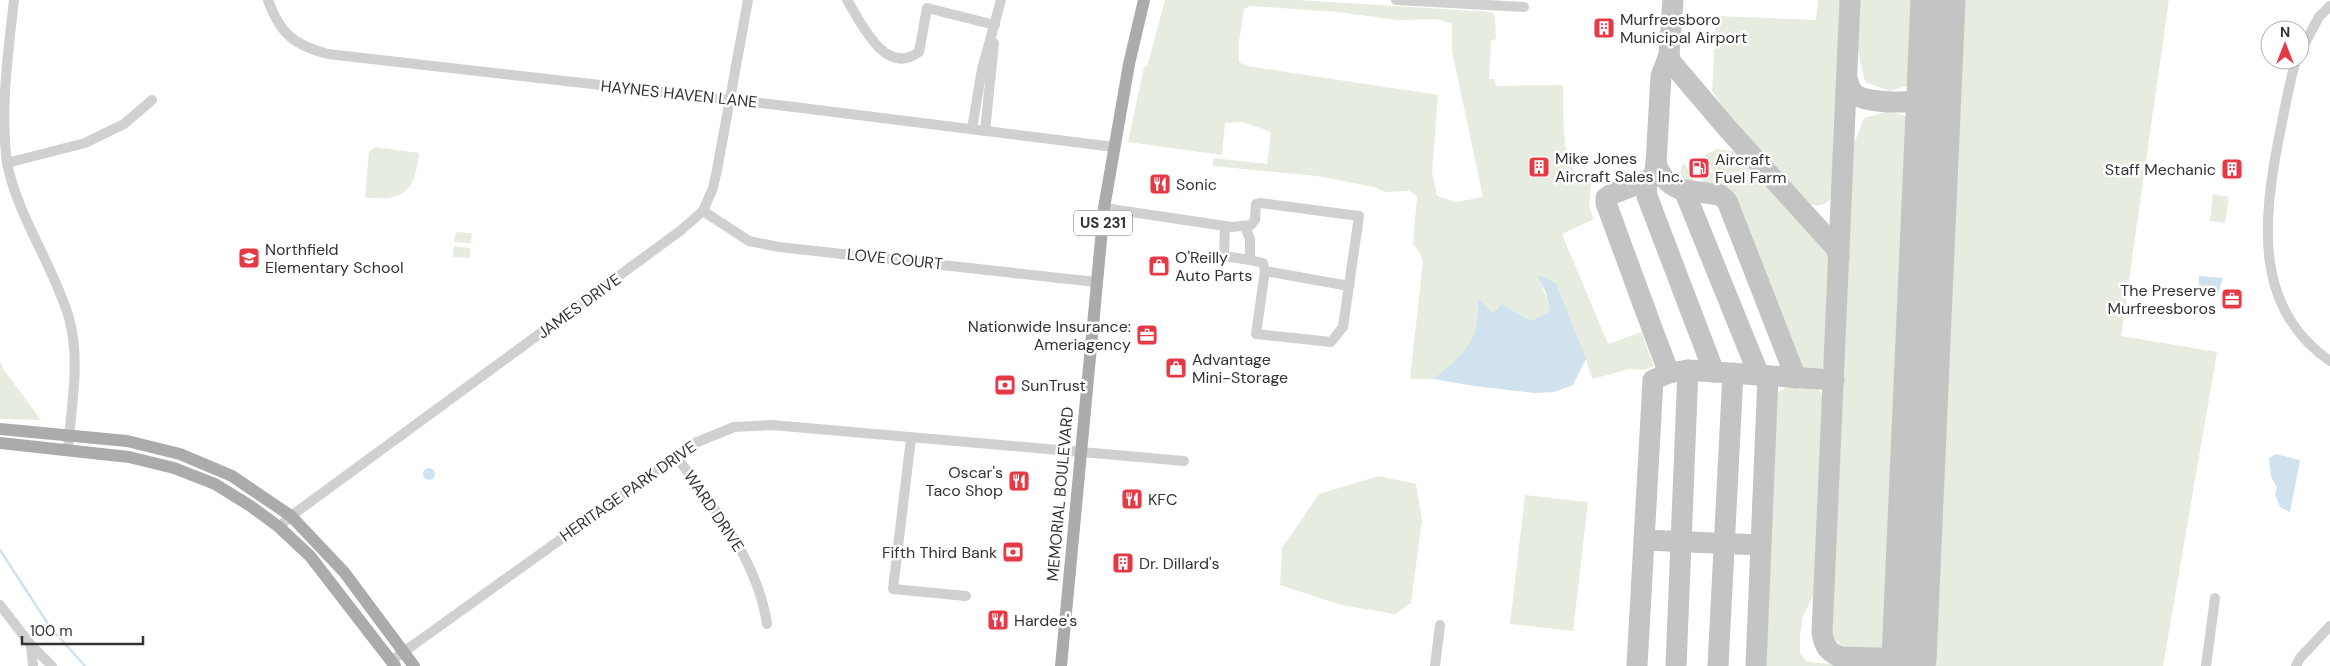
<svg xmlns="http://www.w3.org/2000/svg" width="2330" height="666" viewBox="0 0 2330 666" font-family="'DM Sans',sans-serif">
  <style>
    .green { fill: #e6ecdf; fill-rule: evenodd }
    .water { fill: #cfe2ee }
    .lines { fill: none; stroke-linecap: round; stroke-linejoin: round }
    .stream { stroke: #cfe2ee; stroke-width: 2.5 }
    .taxiway { stroke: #c4c4c4; stroke-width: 21 }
    .runway { stroke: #c4c4c4; stroke-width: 55 }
    .minor { stroke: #d0d0d0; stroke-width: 10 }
    .major { stroke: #ababab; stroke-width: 12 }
    .labels { text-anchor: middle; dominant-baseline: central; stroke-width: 5; stroke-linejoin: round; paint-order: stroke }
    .shield { fill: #fff; stroke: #707070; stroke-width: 1 }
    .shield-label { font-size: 15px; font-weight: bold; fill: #333 }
    .poi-label { font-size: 16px; fill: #333; stroke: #fff; text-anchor: start }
    .street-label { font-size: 16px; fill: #333; stroke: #fff }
  </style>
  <rect width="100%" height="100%" fill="#fff"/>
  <g class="green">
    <path d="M1165,0H1297L1492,12L1495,16L1496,39L1491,41L1489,79H1495L1496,86L1563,85C1564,114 1558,174 1591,183L1589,207L1594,219L1562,234L1608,344L1641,332L1654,366L1644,370L1629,369L1593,379L1556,283L1538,274L1551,312L1532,322L1511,309L1493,313L1478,299L1479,320L1474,337L1463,355L1433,379H1410L1423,262L1420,253L1413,244L1417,196L1409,191L1386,192L1374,187L1317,176L1213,166V158L1267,164L1271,132L1243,122L1225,123L1222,155L1128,142L1144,67H1147ZM1251,6L1338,12L1398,20L1437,19L1452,24V51L1483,197L1456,202L1437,196L1432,172L1438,95L1247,66L1239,62V41L1244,9Z"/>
    <path d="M1818,0H1843L1835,190C1829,205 1821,208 1806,203L1743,137L1712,91L1716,16L1816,20Z"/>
    <polygon points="1857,0 1921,0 1917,83 1890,91 1865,82 1856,42"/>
    <polygon points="1957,0 2169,0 2121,336 2217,352 2163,666 1930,666"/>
    <polygon points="1889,111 1915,119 1893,640 1881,651 1848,651 1830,635 1850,154 1864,118"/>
    <path d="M375,147L419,153C415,192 403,202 365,197L369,151Z"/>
    <polygon points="1717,149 1739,152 1827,248 1831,257 1829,359 1822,368 1814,372 1805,370 1798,362 1732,193 1706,187 1701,178 1713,172 1705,155"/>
    <polygon points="1685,163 1695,185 1687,184 1680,178 1681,167"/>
    <polygon points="2213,194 2229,197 2225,223 2210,221"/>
    <polygon points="456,232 472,233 471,243 454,242"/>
    <polygon points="454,246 470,248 470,258 453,257"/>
    <polygon points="0,362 4,370 41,420 0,419"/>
    <path d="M1792,383C1809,386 1824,386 1827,406L1818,587L1803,616L1800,635V653L1806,661L1817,663L1907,666H1764L1775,395Z"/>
    <polygon points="1379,476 1416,484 1422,520 1411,603 1395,614 1341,605 1280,585 1282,548 1319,494"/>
    <polygon points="1525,495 1588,502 1573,631 1510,624"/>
  </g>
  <g class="water">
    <path d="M1537,274L1556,283L1586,359L1573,385L1554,392L1535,393L1474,386L1433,379C1465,353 1480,343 1478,299L1493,313L1502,304L1531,321L1550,312L1546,293Z"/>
    <polygon points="2199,276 2223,278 2218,294 2199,293"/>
    <polygon points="2276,454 2300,460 2290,512 2280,507 2275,495 2277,487 2271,477 2269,458"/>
    <circle cx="429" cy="474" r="6"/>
  </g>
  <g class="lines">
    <polyline class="stream" points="0,550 50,627 85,666"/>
    <g class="taxiway">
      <polyline points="1673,0 1669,55 1671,62 1727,128 1836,248 1839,258"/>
      <path d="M1850,0L1822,633C1824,646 1829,653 1841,657L1909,659"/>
      <path d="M1847,78C1849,85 1850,91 1856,95C1867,103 1917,105 1926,97C1933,91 1933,83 1935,75"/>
      <polyline points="1913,102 1927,109 1933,121"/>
      <polyline points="1656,163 1661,76 1669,55"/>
      <polyline points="1650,179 1646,186 1647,196 1714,372 1834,380"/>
      <polyline points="1684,190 1720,195 1727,201 1796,378"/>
      <path d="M1714,372L1688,370L1669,373C1647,316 1627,260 1606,203V198L1610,195L1650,179L1655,172L1656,163C1660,176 1671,188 1684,190L1759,375"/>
      <polyline points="1644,540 1760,545"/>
      <polyline points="1637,666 1653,380 1669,373"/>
      <polyline points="1676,666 1688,370"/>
      <polyline points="1718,666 1733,373"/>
      <polyline points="1756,666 1768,376"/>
    </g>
    <polyline class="runway" points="1909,659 1938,0"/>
    <g class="minor">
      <path d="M14,0C8,54 0,109 7,163C18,218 53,264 69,318C81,362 71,405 68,450"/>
      <path d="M268,0C280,34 294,45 328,54L786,106L1114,147"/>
      <path d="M847,0C862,24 885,77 919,52L927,8L995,25"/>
      <polyline points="1396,0 1524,7"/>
      <polyline points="2300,52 2319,17 2330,6"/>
      <path d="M2296,60C2288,87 2284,114 2278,142C2263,223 2254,308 2330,361"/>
      <polyline points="972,129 982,69 1001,0"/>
      <polyline points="985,131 994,43"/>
      <polyline points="7,163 85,143 124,124 152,100"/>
      <polyline points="1104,208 1232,227 1251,225 1255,220 1256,204 1260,203 1359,216 1343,327 1331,342 1256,334 1265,271 1263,263 1250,260 1250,239 1245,227"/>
      <polyline points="703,211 749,241 779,247 1096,282"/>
      <polyline points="1225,226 1224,256 1250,260"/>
      <polyline points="1265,271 1349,286"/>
      <polyline points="911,438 893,589 966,596"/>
      <path d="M676,456C714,509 757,558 767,624"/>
      <polyline points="279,527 291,516 680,231 703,211 713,188 717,170 748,0"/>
      <polyline points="0,605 31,645 52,666"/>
      <polyline points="31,645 33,666"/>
      <polyline points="391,661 695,443 734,427 772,425 1184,461"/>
      <polyline points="1435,666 1440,625"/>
      <polyline points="2206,666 2215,598"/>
      <polyline points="2296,666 2300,658 2330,626"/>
    </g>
    <g class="major">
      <polyline points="0,429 127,441 180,454 232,476 291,516 344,572 414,666"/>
      <polyline points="0,443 129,457 174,468 215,484 249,505 279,527 310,556 395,666"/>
      <polyline points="1061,666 1104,208 1129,64 1144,0"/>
    </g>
  </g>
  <defs>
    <g id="building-square" transform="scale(1.125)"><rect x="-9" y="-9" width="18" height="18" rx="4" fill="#e63946" stroke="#fff"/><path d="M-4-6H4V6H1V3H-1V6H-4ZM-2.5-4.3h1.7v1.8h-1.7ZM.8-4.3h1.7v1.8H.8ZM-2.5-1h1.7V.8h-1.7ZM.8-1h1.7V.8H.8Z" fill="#fff"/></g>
    <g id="fuel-square" transform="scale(1.125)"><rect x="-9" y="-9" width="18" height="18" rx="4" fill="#e63946" stroke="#fff"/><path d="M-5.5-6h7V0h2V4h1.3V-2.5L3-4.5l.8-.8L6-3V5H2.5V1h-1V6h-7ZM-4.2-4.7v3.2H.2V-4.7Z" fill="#fff"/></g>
    <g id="restaurant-square" transform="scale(1.125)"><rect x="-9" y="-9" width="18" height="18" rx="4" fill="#e63946" stroke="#fff"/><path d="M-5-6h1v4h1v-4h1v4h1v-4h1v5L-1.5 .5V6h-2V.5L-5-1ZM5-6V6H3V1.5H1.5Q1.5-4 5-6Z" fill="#fff"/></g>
    <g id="school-square" transform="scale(1.125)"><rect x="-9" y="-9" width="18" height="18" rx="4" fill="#e63946" stroke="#fff"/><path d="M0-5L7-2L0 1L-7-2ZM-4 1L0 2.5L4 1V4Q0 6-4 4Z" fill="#fff"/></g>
    <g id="shop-square" transform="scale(1.125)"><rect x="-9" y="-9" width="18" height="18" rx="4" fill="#e63946" stroke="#fff"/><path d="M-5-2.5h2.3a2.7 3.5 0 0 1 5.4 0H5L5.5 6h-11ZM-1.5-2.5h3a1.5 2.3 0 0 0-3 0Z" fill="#fff"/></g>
    <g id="office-square" transform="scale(1.125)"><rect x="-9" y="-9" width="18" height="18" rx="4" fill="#e63946" stroke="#fff"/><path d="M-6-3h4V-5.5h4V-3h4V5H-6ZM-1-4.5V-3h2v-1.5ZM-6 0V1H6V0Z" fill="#fff"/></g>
    <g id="bank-square" transform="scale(1.125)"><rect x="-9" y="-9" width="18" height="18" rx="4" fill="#e63946" stroke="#fff"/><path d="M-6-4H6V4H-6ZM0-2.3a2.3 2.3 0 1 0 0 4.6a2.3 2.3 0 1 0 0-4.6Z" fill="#fff"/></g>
  </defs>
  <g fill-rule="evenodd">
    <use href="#building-square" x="1604" y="28"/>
    <use href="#building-square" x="1539" y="167"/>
    <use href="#fuel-square" x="1699" y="168"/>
    <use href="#building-square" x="2232" y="169"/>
    <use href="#restaurant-square" x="1160" y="184"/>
    <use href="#school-square" x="249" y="258"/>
    <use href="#shop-square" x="1159" y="266"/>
    <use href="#office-square" x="2232" y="299"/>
    <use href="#office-square" x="1147" y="335"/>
    <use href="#shop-square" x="1176" y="368"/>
    <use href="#bank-square" x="1005" y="385"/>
    <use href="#restaurant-square" x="1019" y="481"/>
    <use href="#restaurant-square" x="1132" y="499"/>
    <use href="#bank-square" x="1013" y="552"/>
    <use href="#building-square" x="1123" y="563"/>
    <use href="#restaurant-square" x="998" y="620"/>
  </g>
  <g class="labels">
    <rect class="shield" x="1074" y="210.5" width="58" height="25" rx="4"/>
    <g class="shield-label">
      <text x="1103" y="223">US 231</text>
    </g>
    <g class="poi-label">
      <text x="1620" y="19">Murfreesboro<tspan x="1620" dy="18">Municipal Airport</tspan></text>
      <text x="1555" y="158">Mike Jones<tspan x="1555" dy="18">Aircraft Sales Inc.</tspan></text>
      <text x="1715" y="159">Aircraft<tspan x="1715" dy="18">Fuel Farm</tspan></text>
      <text x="2216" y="169" text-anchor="end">Staff Mechanic</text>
      <text x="1176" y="184">Sonic</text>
      <text x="265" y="249">Northfield<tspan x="265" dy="18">Elementary School</tspan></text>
      <text x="1175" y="257">O'Reilly<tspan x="1175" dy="18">Auto Parts</tspan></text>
      <text x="2216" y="290" text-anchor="end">The Preserve<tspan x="2216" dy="18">Murfreesboros</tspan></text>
      <text x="1131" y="326" text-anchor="end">Nationwide Insurance:<tspan x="1131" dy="18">Ameriagency</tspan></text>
      <text x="1192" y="359">Advantage<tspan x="1192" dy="18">Mini-Storage</tspan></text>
      <text x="1021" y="385">SunTrust</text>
      <text x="1003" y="472" text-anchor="end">Oscar's<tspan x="1003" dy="18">Taco Shop</tspan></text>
      <text x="1148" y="499">KFC</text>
      <text x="997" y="552" text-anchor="end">Fifth Third Bank</text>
      <text x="1139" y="563">Dr. Dillard's</text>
      <text x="1014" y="620">Hardee's</text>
    </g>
    <g class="street-label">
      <text transform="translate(679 94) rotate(6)">HAYNES HAVEN LANE</text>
      <text transform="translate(895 259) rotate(6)">LOVE COURT</text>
      <text transform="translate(579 306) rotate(-36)">JAMES DRIVE</text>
      <text transform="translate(628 491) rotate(-35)">HERITAGE PARK DRIVE</text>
      <text transform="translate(1060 494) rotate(-85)">MEMORIAL BOULEVARD</text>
      <text transform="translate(714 511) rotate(56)">WARD DRIVE</text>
    </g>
  </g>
  <g transform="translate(2285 45)"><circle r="24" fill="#ffffff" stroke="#adadad"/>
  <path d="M0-4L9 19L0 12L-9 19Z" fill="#e63946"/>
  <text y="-8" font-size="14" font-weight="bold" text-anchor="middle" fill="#333333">N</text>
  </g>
  <path d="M22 636v8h121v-8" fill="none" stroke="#333333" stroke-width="2.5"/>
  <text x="30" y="636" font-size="15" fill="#333333" stroke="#ffffff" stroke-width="4" paint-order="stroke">100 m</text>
</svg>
